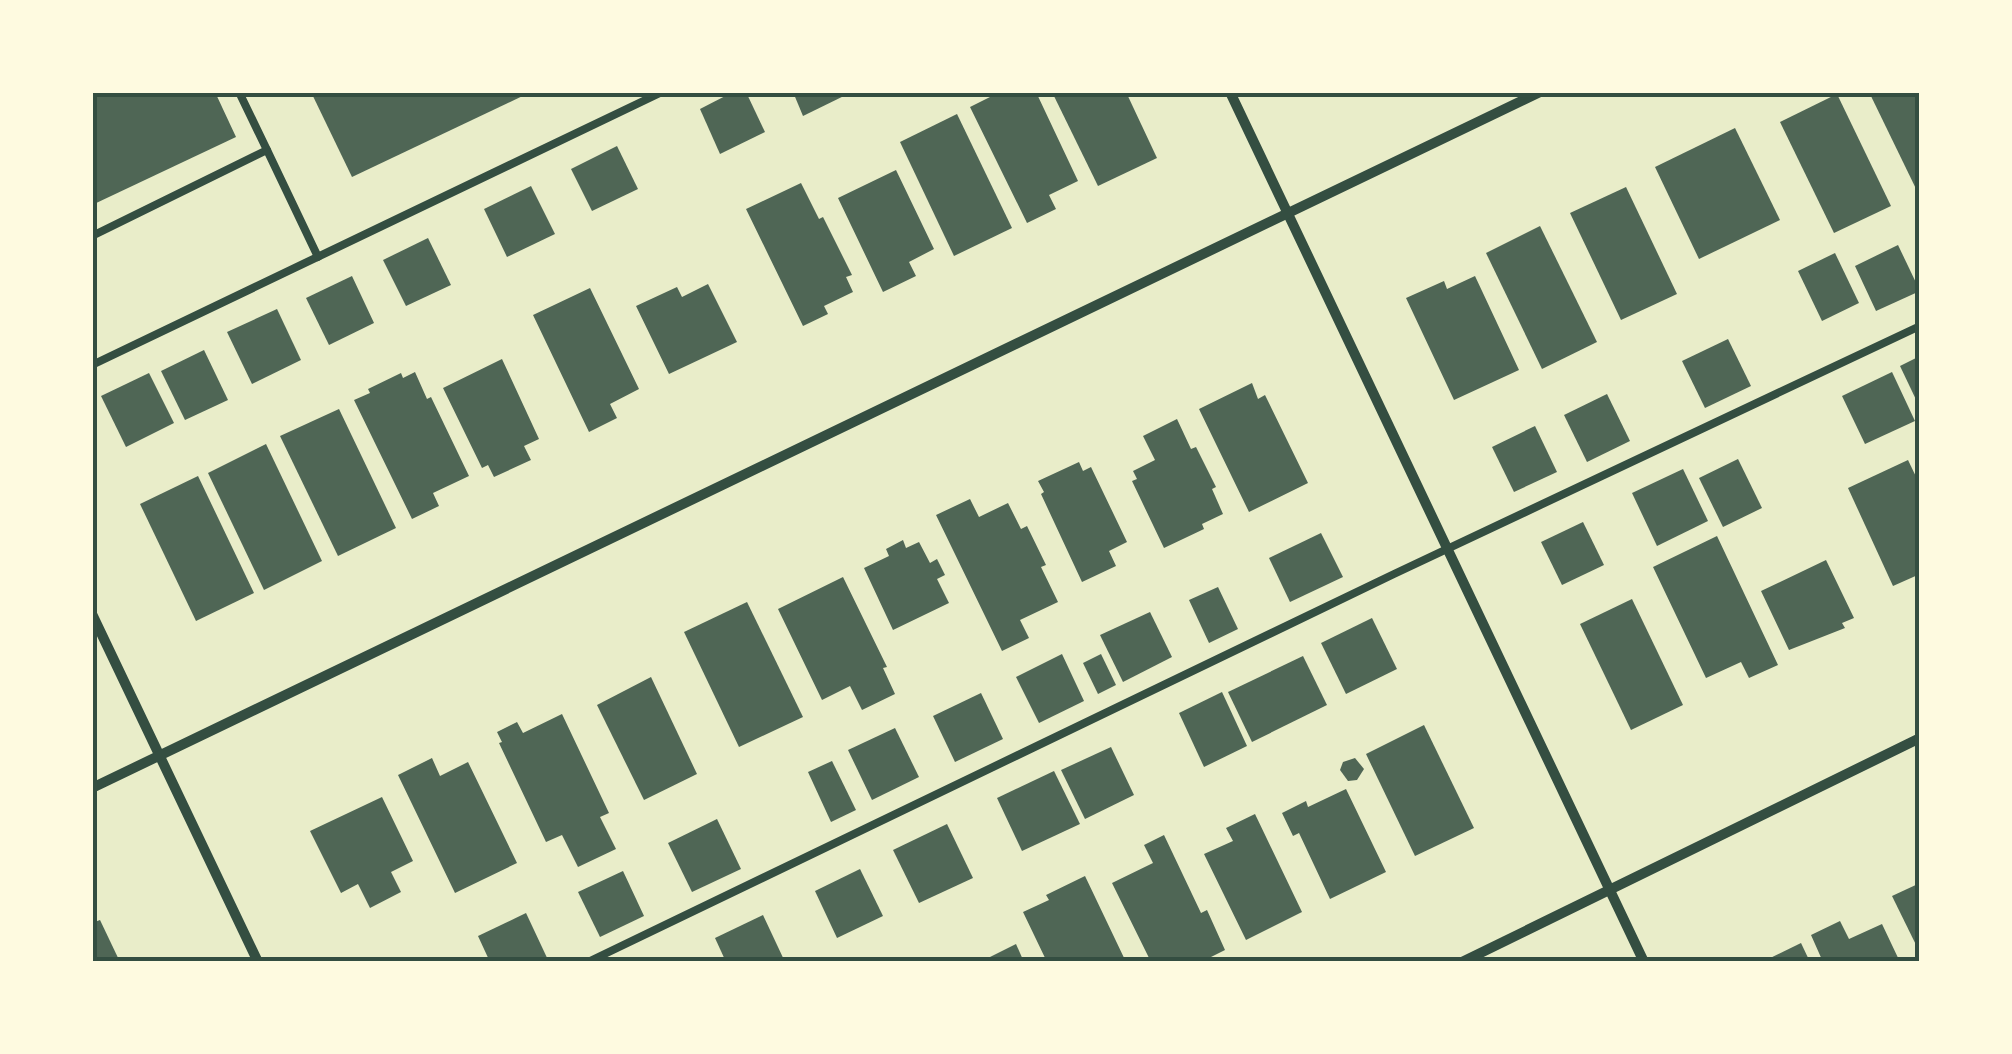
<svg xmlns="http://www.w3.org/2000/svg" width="2012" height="1054" viewBox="0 0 2012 1054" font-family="'Nunito Sans',sans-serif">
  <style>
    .building { fill: #4f6655 }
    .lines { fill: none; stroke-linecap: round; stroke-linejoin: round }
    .service { stroke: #344e41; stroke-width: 8 }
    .minor { stroke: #344e41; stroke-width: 10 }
    .neatline { fill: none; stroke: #344e41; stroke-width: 4 }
  </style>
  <rect width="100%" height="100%" fill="#e9edc9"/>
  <g class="building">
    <polygon points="96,92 215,92 236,137 92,205 92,94"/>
    <polygon points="311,92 531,92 352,177"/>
    <polygon points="733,92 746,92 765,132 720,154 700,109"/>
    <polygon points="793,92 852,92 803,116"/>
    <polygon points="1000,92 1036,92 1078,181 1049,195 1056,209 1027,223 970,107"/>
    <polygon points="1052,92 1126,92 1157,158 1098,186"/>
    <polygon points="1869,92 1920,92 1920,197"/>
    <polygon points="1837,94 1891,206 1834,233 1780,122"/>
    <polygon points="957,114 1012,228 954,256 900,142"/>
    <polygon points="1735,128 1780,220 1699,259 1655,167"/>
    <polygon points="617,146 638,189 592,211 571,169"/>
    <polygon points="896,170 934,249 909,262 916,276 883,292 838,198"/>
    <polygon points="801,183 819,219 823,217 852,275 846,277 853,292 824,306 828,314 803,326 746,209"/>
    <polygon points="531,186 555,234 507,257 484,209"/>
    <polygon points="1626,187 1677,294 1621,320 1570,213"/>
    <polygon points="1540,226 1597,342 1542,369 1486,253"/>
    <polygon points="428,238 451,285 406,306 383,260"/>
    <polygon points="1898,245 1920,291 1876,311 1855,266"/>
    <polygon points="1835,253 1859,303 1822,321 1798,271"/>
    <polygon points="352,276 374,323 329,345 306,298"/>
    <polygon points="1475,276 1519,370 1454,400 1406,298 1444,281 1447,289"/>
    <polygon points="708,284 737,342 669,374 636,306 677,287 682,297"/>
    <polygon points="590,288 639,389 610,404 617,418 589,432 533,315"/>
    <polygon points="277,309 301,360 252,384 227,332"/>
    <polygon points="1728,339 1751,386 1705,408 1682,361"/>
    <polygon points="204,350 228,400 185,420 161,371"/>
    <polygon points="1920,356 1920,408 1900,366"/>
    <polygon points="502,359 539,439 524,446 531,460 494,477 488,465 482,468 443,388"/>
    <polygon points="415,372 427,399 431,397 469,476 433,493 439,506 412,519 354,400 370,393 368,389 401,373 403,378"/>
    <polygon points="1892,372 1915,421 1865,444 1842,396"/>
    <polygon points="149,373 174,423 126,447 101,396"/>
    <polygon points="1252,383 1258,399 1265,395 1308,483 1249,512 1199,409"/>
    <polygon points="1607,394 1630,441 1587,462 1564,415"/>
    <polygon points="339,409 396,528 338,556 280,436"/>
    <polygon points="1177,419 1191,449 1196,447 1216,487 1212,489 1223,514 1202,524 1204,529 1164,548 1132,481 1137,479 1133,471 1155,460 1143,436"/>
    <polygon points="1535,426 1557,472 1514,492 1492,447"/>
    <polygon points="266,444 322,561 264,590 208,473"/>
    <polygon points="1738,459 1762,508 1723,527 1699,478"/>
    <polygon points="1908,460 1920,485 1920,574 1893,586 1848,488"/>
    <polygon points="1079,462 1083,471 1091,467 1127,542 1109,551 1116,566 1082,582 1041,494 1044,492 1038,481"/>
    <polygon points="1683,469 1708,521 1657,546 1632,493"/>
    <polygon points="198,476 254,593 196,621 140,504"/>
    <polygon points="970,499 979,517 1008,503 1021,529 1027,526 1046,565 1041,567 1058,602 1020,620 1029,638 1002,651 936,515"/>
    <polygon points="1583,522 1604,565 1562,585 1541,542"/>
    <polygon points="1321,533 1343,577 1290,602 1269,558"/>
    <polygon points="1717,536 1778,665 1749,678 1741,662 1706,678 1653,567"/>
    <polygon points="903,540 906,548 919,542 930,563 937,559 945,575 937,579 949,603 893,630 864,568 889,556 886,549"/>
    <polygon points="1826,560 1854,618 1842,623 1845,628 1789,650 1761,591"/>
    <polygon points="843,577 887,667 883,668 895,694 862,710 850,686 822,700 778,609"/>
    <polygon points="1218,587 1238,629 1209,643 1189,600"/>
    <polygon points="1632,599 1683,705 1631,730 1580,624"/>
    <polygon points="747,602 803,717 739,747 684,632"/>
    <polygon points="1150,612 1172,657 1123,682 1100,635"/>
    <polygon points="1372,618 1397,669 1346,694 1321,643"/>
    <polygon points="1062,654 1084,701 1039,723 1016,677"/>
    <polygon points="1101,654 1116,685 1098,694 1083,663"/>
    <polygon points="1303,656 1327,705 1252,742 1228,692"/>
    <polygon points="651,677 697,774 644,800 597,705"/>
    <polygon points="1222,692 1247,746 1204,767 1179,713"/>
    <polygon points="981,693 1003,739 955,762 933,716"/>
    <polygon points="562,714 609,813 600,817 616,849 578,867 562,835 546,842 499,743 502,742 497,732 517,722 523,733"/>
    <polygon points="1424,725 1474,828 1415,856 1366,754"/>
    <polygon points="895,728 919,777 872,800 848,750"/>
    <polygon points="1111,747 1134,795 1085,819 1061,770"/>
    <polygon points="432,758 440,776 468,762 517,863 455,893 398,775"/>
    <polygon points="1355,758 1364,769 1357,780 1348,781 1340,770 1343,762"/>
    <polygon points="832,761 856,810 831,822 808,772"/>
    <polygon points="1054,771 1080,824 1022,851 997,798"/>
    <polygon points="1346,789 1386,872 1330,899 1299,833 1293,836 1282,813 1306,801 1308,807"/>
    <polygon points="382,797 413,861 391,872 401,892 370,908 358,884 341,893 310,831"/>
    <polygon points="1255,814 1302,912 1246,940 1204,854 1233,841 1226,828"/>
    <polygon points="717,819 741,869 692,892 668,843"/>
    <polygon points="947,824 973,878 919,903 893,850"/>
    <polygon points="1164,835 1201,913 1207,910 1225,950 1201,962 1151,962 1112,883 1153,863 1144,845"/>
    <polygon points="860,869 883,916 837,938 815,891"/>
    <polygon points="623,871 644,916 600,937 578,892"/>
    <polygon points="1085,876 1126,962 1047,962 1023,912 1049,900 1046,895"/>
    <polygon points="1920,883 1920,953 1892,896"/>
    <polygon points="526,913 549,962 490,962 478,936"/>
    <polygon points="763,915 785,962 726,962 715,938"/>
    <polygon points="100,920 120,962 92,962 92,923"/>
    <polygon points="1840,921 1849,939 1882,924 1900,962 1823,962 1811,935"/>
    <polygon points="1801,943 1810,962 1762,962"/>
    <polygon points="1016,944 1024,962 980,962"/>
  </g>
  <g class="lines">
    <g class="service">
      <polyline points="267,150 318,257"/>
      <polyline points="92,236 267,150 239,92"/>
      <polyline points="92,365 662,92"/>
      <polyline points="588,962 1394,574 1920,326"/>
    </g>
    <g class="minor">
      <polyline points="1230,92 1644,962"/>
      <polyline points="92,614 258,962"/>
      <polyline points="92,788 1540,92"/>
      <polyline points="1462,962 1920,738"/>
    </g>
  </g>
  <rect width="2012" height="1054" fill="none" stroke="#fefae0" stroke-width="190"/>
  <rect x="95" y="95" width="1822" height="864" class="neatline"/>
</svg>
